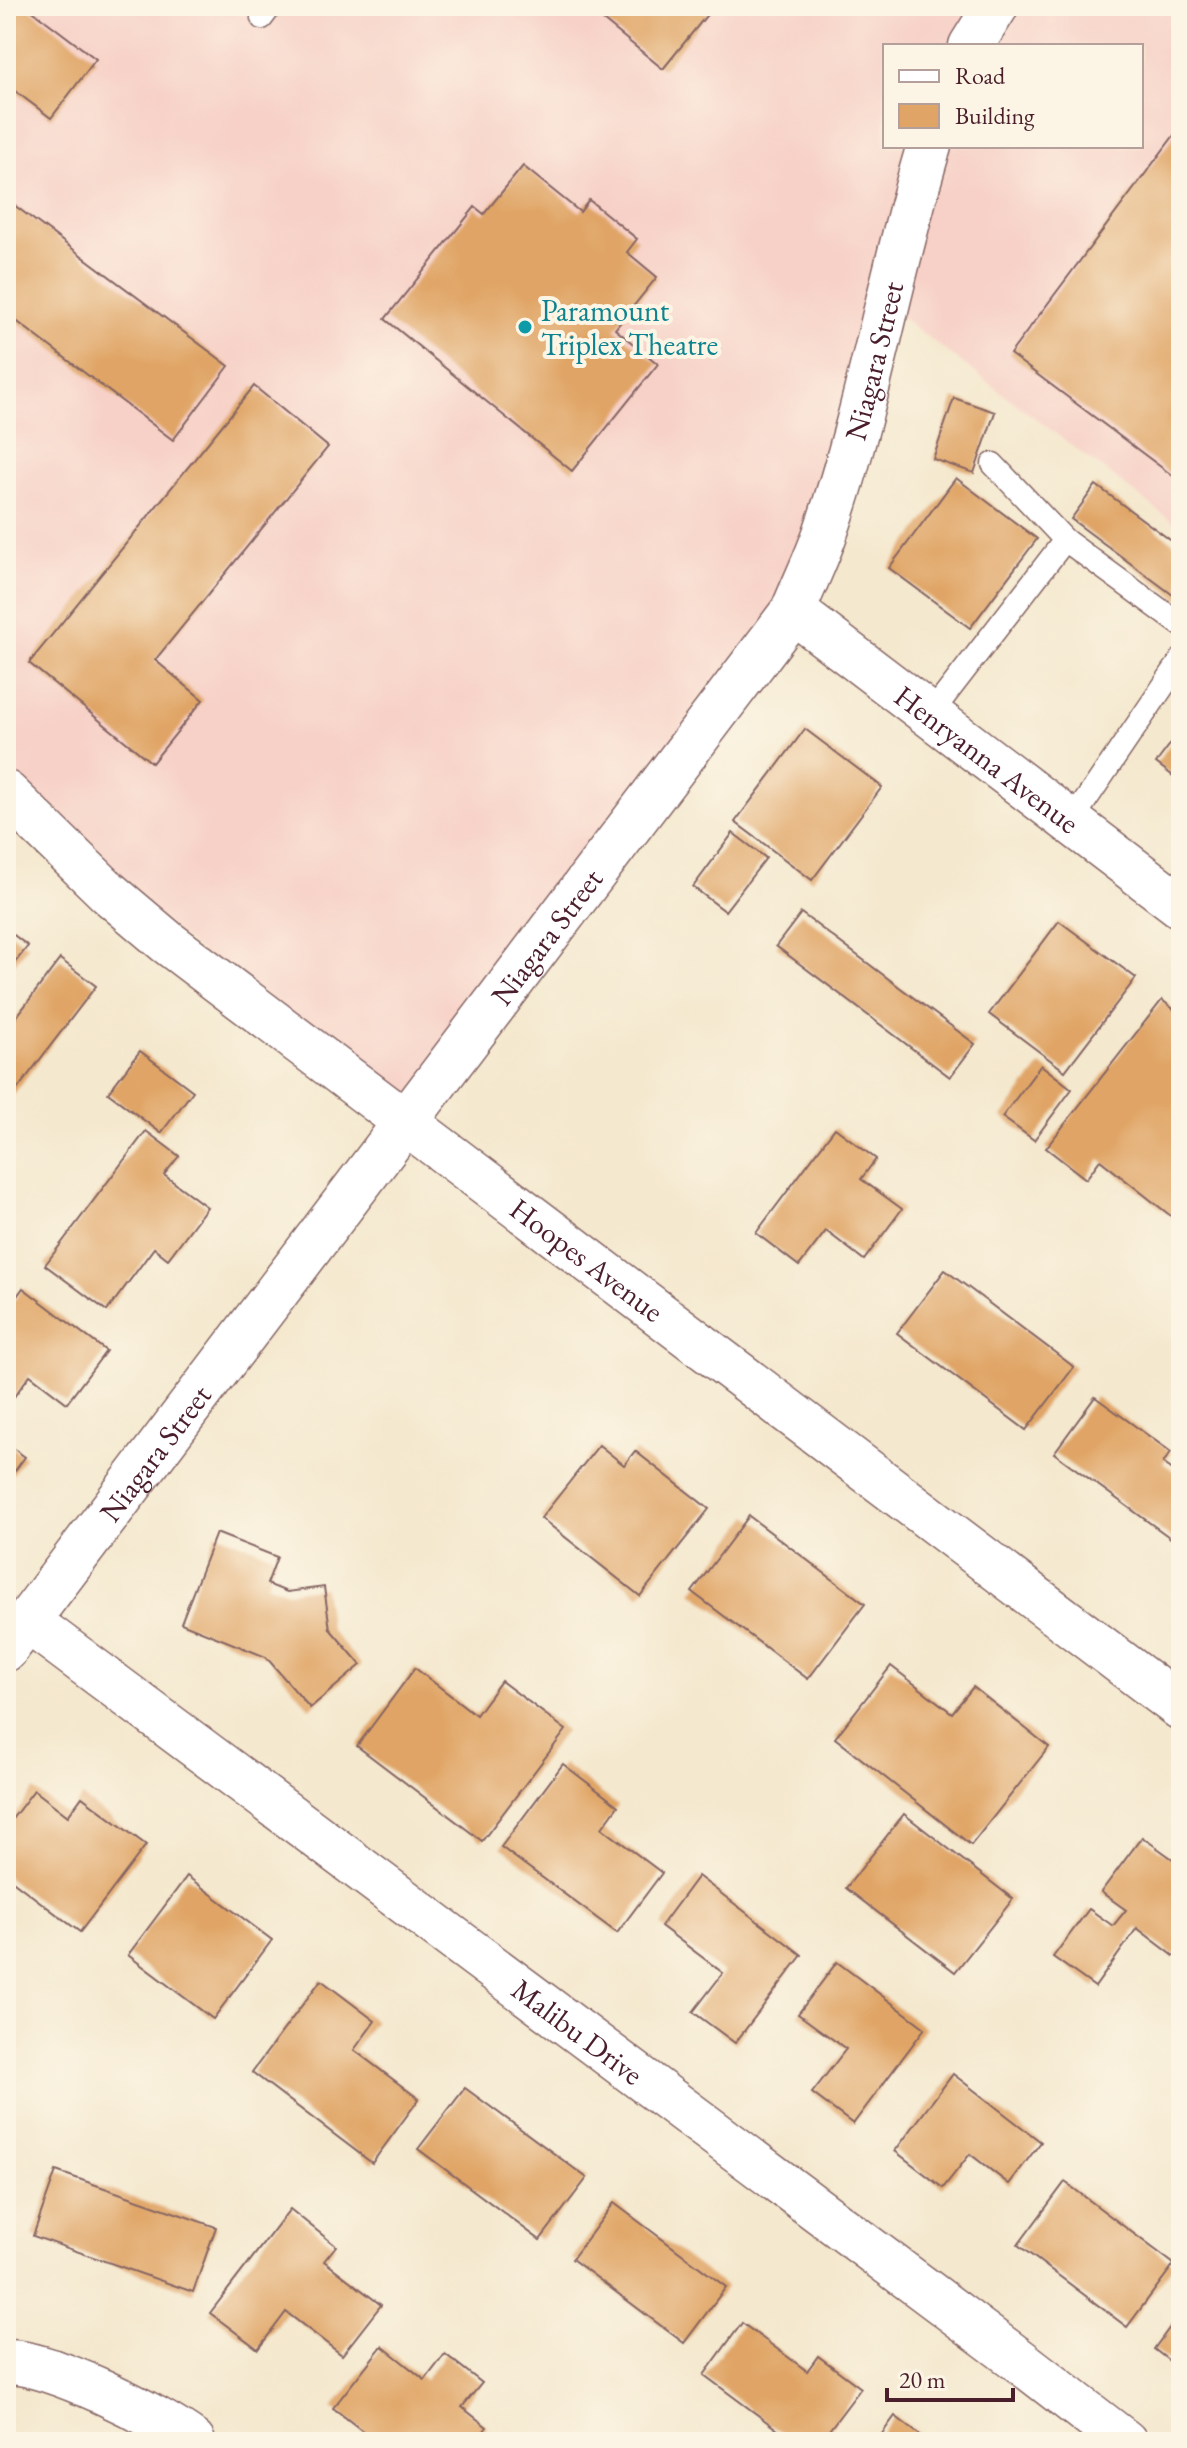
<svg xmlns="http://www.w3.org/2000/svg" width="1187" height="2448" viewBox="0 0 1187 2448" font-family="'EB Garamond',serif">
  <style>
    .built { fill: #f7d1c7; fill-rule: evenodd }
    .building { fill: #e0a566 }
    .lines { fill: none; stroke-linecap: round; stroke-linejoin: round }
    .lane-casing { stroke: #866564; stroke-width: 25 }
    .street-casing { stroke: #866564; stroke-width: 47 }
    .lane { stroke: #fff; stroke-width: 22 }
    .street { stroke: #fff; stroke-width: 44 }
    .culture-dot { fill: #0f9aa8; stroke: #fcf5e5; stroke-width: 3 }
    .labels { text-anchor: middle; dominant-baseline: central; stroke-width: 8; stroke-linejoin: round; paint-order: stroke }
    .culture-label { font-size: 30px; fill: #0d838f; stroke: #fcf5e5; text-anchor: start }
    .street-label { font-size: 30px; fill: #4a1f2b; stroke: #fcf5e5 }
  </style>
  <rect width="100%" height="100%" fill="#fcf5e5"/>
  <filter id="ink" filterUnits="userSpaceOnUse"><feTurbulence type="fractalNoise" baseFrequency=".0125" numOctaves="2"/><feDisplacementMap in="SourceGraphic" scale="16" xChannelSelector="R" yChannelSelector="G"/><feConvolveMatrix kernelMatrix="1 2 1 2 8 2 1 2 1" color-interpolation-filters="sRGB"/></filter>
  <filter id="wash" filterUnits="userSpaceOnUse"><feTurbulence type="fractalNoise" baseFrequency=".006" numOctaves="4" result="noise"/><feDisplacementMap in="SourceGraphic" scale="32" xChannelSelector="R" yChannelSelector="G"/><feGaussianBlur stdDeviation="1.8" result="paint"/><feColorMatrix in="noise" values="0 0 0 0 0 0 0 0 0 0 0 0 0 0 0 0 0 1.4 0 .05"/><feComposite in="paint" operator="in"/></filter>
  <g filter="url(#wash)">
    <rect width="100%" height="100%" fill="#f4e8ce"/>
    <path class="built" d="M6,6H1181V528L888,307L826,533L407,1121L6,793ZM885,46H1141V146H885Z"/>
    <g id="blocks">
      <g class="building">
        <polygon points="6,6 26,6 96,59 51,118 6,84"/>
        <polygon points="586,6 714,6 663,69"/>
        <polygon points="1181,126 1181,482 1010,354"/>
        <polygon points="523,166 580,212 589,200 637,239 627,252 657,277 615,329 658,364 572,471 385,319 475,207 484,214"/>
        <polygon points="6,199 229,366 173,440 6,313"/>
        <polygon points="254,386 328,447 155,660 203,700 152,763 29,663"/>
        <polygon points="954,398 995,412 974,473 933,459"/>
        <polygon points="956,478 1037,539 970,628 889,568"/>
        <polygon points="1096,485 1181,548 1181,601 1071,519"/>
        <polygon points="805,729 882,787 812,880 735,822"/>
        <polygon points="1181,730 1181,782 1156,763"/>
        <polygon points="733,833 766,858 725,911 693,887"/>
        <polygon points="801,913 975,1044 950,1077 776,946"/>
        <polygon points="1059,921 1136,978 1065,1071 989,1014"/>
        <polygon points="6,929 28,946 6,974"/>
        <polygon points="60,959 96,986 6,1104 6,1031"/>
        <polygon points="1162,1000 1181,1015 1181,1224 1100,1160 1086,1179 1046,1148"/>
        <polygon points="140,1051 193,1091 161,1133 108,1093"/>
        <polygon points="1041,1065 1072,1089 1034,1140 1002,1117"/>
        <polygon points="835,1128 876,1159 861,1179 902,1209 864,1260 826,1231 799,1266 756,1233"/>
        <polygon points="146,1131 179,1156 164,1175 207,1207 168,1259 154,1248 107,1311 45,1265"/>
        <polygon points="945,1270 1074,1367 1026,1430 897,1333"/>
        <polygon points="23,1288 106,1351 67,1403 30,1375 8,1405 6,1403 6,1311"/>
        <polygon points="1095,1397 1171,1452 1163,1463 1181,1476 1181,1536 1176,1542 1054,1453"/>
        <polygon points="6,1443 25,1457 6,1483"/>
        <polygon points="599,1445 624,1465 635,1451 709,1509 640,1596 541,1518"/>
        <polygon points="749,1516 865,1604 808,1679 692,1592"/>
        <polygon points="216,1533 277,1557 267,1584 287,1592 324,1587 330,1629 361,1665 310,1708 266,1657 181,1623"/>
        <polygon points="891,1666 952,1713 973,1687 1049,1747 971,1845 835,1738"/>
        <polygon points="415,1668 476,1715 501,1681 566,1730 482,1841 357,1746"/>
        <polygon points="563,1764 618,1806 602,1828 662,1873 617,1933 501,1847"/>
        <polygon points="34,1790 68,1816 82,1797 146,1845 80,1932 6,1876 6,1827"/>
        <polygon points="904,1814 1013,1899 955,1972 846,1888"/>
        <polygon points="1142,1837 1181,1865 1181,1947 1174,1956 1137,1928 1095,1987 1053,1957 1089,1909 1113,1926 1126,1910 1101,1892"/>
        <polygon points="187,1876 272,1940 213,2019 128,1955"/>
        <polygon points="698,1876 802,1955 735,2043 693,2012 723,1973 661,1926"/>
        <polygon points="837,1962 925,2028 853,2124 812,2093 846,2049 798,2014"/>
        <polygon points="321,1980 375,2021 354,2050 419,2099 372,2163 252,2072"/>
        <polygon points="953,2074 1041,2142 1009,2184 970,2154 943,2188 895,2151"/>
        <polygon points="465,2088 587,2178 540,2240 418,2149"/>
        <polygon points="56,2171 216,2227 193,2292 33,2236"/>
        <polygon points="1065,2182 1174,2264 1127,2327 1018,2245"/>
        <polygon points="614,2203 726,2287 684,2343 572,2259"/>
        <polygon points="290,2209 336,2246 324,2261 381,2305 342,2355 286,2312 258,2349 210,2313"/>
        <polygon points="1181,2312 1181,2370 1154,2349"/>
        <polygon points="742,2323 807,2371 818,2356 861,2388 820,2442 794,2442 704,2375"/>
        <polygon points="382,2346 425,2380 445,2354 482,2383 462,2407 487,2427 475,2442 377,2442 333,2408"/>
        <polygon points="895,2416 929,2442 876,2442"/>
      </g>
    </g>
  </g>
  <g filter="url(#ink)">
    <use href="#blocks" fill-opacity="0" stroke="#866564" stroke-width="2"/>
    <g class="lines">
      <g class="lane-casing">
        <g id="lane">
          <polyline points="262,18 271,6"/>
          <polyline points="993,464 1065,540"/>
          <polyline points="930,715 1065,540 1181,625"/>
          <polyline points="1071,822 1181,660"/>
        </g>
      </g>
      <g class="street-casing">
        <g id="street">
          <polyline points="971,46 996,6"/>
          <path id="s1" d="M793,611L1181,906"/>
          <path id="s2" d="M6,793L109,893L167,942L1181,1708"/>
          <path id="s3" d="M28,1621L1020,2361L1125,2442"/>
          <path id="s4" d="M6,1649L793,611C804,584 817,558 826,531C869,406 890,273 929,146"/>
          <path d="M6,2362C47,2360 159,2416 193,2442"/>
        </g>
      </g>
      <use href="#lane" class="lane"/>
      <use href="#street" class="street"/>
    </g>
  </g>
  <circle class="culture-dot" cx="525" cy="327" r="8"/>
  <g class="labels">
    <g class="culture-label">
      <text x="541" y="310">Paramount<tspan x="541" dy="34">Triplex Theatre</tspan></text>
    </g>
    <g class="street-label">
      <text stroke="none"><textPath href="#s4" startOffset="1566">Niagara Street</textPath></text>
      <text stroke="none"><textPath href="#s1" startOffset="244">Henryanna Avenue</textPath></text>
      <text stroke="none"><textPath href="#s4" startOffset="894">Niagara Street</textPath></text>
      <text stroke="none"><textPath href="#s2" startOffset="746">Hoopes Avenue</textPath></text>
      <text stroke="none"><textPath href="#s4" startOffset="246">Niagara Street</textPath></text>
      <text stroke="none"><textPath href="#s3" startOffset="686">Malibu Drive</textPath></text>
    </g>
  </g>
  <rect width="1187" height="2448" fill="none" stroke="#fcf5e5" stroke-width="32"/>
  <rect x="883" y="44" width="260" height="104" fill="#fcf5e5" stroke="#b59f9b" stroke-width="2"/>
  <rect x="899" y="70" width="40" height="12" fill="#ffffff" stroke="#b59f9b" stroke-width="2"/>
  <text x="955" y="84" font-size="24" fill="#4a1f2b">Road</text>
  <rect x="899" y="104" width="40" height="24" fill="#e0a566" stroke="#b59f9b" stroke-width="2"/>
  <text x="955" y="124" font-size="24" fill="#4a1f2b">Building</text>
  <path d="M887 2388v12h126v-12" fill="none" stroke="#4a1f2b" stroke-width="4"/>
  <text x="899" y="2388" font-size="24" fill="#4a1f2b" stroke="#fcf5e5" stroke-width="6" paint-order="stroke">20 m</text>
</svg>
